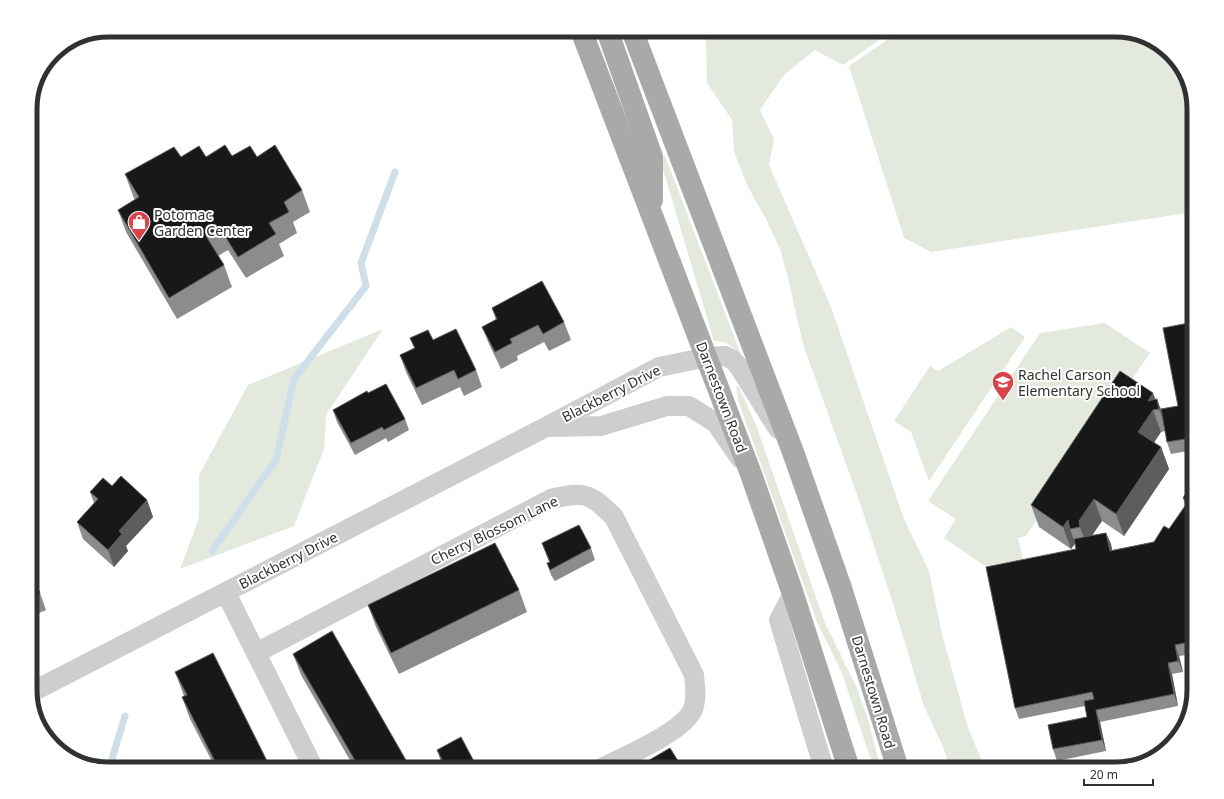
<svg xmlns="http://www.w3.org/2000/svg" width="1224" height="799" viewBox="0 0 1224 799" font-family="'Noto Sans',sans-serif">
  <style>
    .green { fill: #e4e9de }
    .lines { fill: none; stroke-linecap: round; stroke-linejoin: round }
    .stream { stroke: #cfdfea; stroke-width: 7 }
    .minor { stroke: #cecece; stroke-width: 20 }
    .primary { stroke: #a9a9a9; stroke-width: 22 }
    .wall { fill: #8c8c8c; fill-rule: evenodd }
    .shaded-wall { fill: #5d5d5d }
    .building { fill: #181818; stroke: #5d5d5d }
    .labels { text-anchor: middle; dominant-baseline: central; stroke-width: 4; stroke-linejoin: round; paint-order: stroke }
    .poi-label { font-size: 14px; fill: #313131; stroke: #fff; text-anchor: start }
    .street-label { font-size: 14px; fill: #313131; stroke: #fff }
    .rim { fill: none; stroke: #313131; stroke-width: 5 }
  </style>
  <rect width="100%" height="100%" fill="#fff"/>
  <g class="green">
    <polygon points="695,30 894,30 843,65 815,50 784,75 760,110 774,139 769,165 831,307 904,519 929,571 942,634 968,728 982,761 989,769 950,769 944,749 924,706 896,613 860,503 803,344 788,278 780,249 766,219 748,187 734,152 732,120 707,83 706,41"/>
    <polygon points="902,30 1114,30 1158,43 1183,70 1194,109 1194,212 931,252 904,238 849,66"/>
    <path d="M665,156L737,344L741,357C734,346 727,341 714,341L660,159Z"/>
    <polygon points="1105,323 1150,353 1026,536 1018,538 1023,559 985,566 944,538 956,519 928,501 1040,333"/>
    <polygon points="1011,327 1025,337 929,481 911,432 894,421 930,366 938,371"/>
    <polygon points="383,329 326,415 324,449 294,526 180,569 199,518 199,475 248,385"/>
    <polygon points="736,385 739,387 756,425 825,623 856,686 867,716 881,769 874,769 842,673 817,622 738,400"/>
  </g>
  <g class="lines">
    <g class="stream">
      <polyline points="212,551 276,460 294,379 366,286 361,263 395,172"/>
      <polyline points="109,769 125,716"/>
    </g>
    <g class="minor">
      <polyline points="550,427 601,426 667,406 689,406 716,423 740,458"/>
      <polyline points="226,593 314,769"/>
      <polyline points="793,594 779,620 824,769"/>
      <path d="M256,653L551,499C586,491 589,493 614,517L694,675C695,685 697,698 693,709C684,732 623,757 600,769"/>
      <polyline points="30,693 546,427 659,367 708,357 725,356 733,360 740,368 778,429"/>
    </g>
    <g class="primary">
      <polyline points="581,30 751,474 793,594 849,769"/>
      <polyline points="607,30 652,157 652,200"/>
      <polyline points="632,30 793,452 841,588 898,769"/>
    </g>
  </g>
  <g class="wall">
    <polygon points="232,156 257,157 302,190 310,212 293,222 297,233 279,244 284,256 246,278 228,250 218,256 224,265 232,287 177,319 126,232 118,210 135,200 133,196 125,174 181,157"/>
    <polygon points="492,308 564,322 571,340 549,351 544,342 517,356 518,360 501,369 489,344 482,327 496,320"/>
    <path d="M1194,322V654L1179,656L1183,672L1172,674L1178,706L1100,722L1106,751L1057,761L1053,749L1087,717L1085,706L1019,719L1015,708L1076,549L1075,544L1071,549L1039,527L1031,505L1156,399L1161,409L1178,406ZM1165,431L1167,442L1171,454L1188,451L1194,481L1183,498L1185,505L1169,529L1154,542L1112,550L1111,544L1106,533L1092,535L1102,521L1124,536L1169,469L1161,447L1154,443L1161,432Z"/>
    <polygon points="410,338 433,340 476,370 482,387 464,396 460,387 422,405 406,372 400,355 414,348"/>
    <polygon points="368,393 405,419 409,430 388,442 386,438 355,455 337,422 333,410"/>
    <polygon points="112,486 147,500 153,517 126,546 128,551 114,567 83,539 77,522 94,503 90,492"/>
    <polygon points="542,543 591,548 595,560 555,581 551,575 547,563 549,562"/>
    <polygon points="30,571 40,593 46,610 30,617"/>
    <polygon points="519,590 527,612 399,674 376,627 368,605"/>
    <polygon points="293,654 411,769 355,769 301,675"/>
    <polygon points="175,672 271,769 216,769 190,719 182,697 184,696"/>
    <polygon points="437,750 478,769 445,769 441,762"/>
  </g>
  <g class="shaded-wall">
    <polygon points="1153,393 1159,408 1157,399 1165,421 1167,431 1159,409 1153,410 1161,432 1146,454 1138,432 1148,401"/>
    <polygon points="1161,447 1169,469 1124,536 1116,514"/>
    <polygon points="1094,499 1102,521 1087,543 1088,549 1080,527 1079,521"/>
    <polygon points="147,500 153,517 126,546 128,551 114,567 108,550 119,531"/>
    <polygon points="1068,520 1070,529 1075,543 1071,549 1063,527"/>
    <polygon points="1106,533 1111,544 1114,562 1110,551"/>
    <polygon points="1175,645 1179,656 1183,672 1178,661"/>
    <polygon points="1168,663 1172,674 1178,706 1174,694"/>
    <polygon points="1096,710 1100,722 1106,751 1102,740"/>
  </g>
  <g class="building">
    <polygon points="225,145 232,156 250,146 257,157 275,145 302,190 284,202 289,212 269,223 276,234 238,257 220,228 206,236 224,265 169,298 118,210 139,197 125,174 174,147 181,157 199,146 206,157"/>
    <polygon points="542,281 564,322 543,334 538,325 510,339 512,343 495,352 482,327 497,319 492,308"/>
    <polygon points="1194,322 1194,641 1175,645 1178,661 1168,663 1174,694 1096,710 1102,740 1053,749 1048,725 1087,717 1084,701 1094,699 1092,692 1015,708 986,567 1076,549 1074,539 1084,537 1106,533 1110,551 1154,542 1164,526 1169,529 1188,502 1183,498 1194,481 1185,439 1167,442 1161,409 1178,406 1163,328"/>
    <polygon points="456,329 476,370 458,379 454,370 416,388 400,355 415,348 410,338 428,330 433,340"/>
    <polygon points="1120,371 1153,393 1148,401 1157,399 1159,409 1153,410 1138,432 1161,447 1116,514 1094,499 1079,521 1080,527 1070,529 1068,520 1063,527 1031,505"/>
    <polygon points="386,384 405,419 384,430 382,427 351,443 333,410 367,391 368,393"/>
    <polygon points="121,476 147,500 119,531 122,534 108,550 77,522 98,499 90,492 103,478 112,486"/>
    <polygon points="579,525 591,548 550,570 547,563 550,562 542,543"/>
    <polygon points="495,543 519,590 391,653 368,605"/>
    <polygon points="30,571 40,593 30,597"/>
    <polygon points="332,631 411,769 360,769 293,654"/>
    <polygon points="213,653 271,769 219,769 182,697 187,695 175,672"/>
    <polygon points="461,737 478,769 447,769 437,750"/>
    <polygon points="670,748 683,769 634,769"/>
  </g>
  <defs>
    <g id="shop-pin" transform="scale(1.15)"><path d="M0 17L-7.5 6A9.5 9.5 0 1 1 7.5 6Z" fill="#d7444a" stroke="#fff"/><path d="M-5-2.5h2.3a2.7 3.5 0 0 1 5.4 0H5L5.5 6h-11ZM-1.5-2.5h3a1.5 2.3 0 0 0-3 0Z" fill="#fff"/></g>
    <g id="school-pin" transform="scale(1.15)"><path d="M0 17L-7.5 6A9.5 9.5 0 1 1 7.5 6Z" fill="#d7444a" stroke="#fff"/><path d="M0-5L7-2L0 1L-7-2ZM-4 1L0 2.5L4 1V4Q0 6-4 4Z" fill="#fff"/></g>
  </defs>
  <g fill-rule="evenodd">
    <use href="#shop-pin" x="139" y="222"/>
    <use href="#school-pin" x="1003" y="382"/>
  </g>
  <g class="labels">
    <g class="poi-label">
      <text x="154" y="214">Potomac<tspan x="154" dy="16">Garden Center</tspan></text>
      <text x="1018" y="374">Rachel Carson<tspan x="1018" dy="16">Elementary School</tspan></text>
    </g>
    <g class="street-label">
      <text transform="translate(611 393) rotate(-27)">Blackberry Drive</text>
      <text transform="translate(722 397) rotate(69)">Darnestown Road</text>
      <text transform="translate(494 530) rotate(-26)">Cherry Blossom Lane</text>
      <text transform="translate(288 560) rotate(-27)">Blackberry Drive</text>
      <text transform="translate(874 692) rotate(73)">Darnestown Road</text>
    </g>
  </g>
  <path d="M0 0H1224V799H0ZM109 37H1115A72 72 0 0 1 1187 109V690A72 72 0 0 1 1115 762H109A72 72 0 0 1 37 690V109A72 72 0 0 1 109 37Z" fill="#fff" fill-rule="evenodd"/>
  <path class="rim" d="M109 37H1115A72 72 0 0 1 1187 109V690A72 72 0 0 1 1115 762H109A72 72 0 0 1 37 690V109A72 72 0 0 1 109 37Z"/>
  <path d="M1084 779v6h69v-6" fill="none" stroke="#313131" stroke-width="2"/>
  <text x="1090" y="779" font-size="12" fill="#313131" stroke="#ffffff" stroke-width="3" paint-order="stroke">20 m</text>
</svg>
